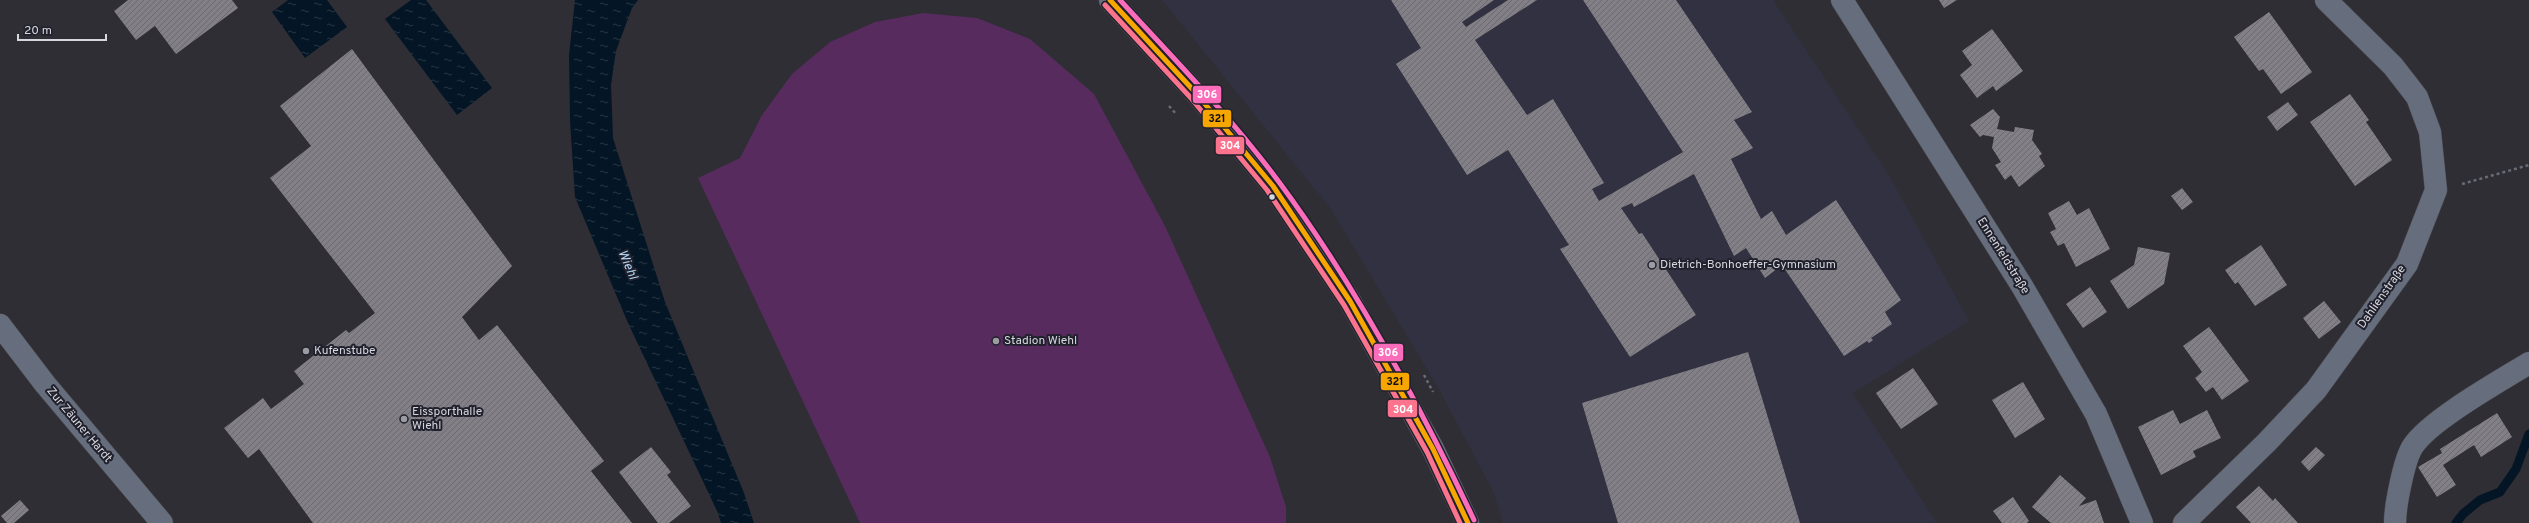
<svg xmlns="http://www.w3.org/2000/svg" width="2529" height="523" viewBox="0 0 2529 523" font-family="Overpass,sans-serif">
  <style>
    .built { fill: #313141 }
    .green { fill: #572b5e }
    .water { fill: url(#water-ripples) }
    .lines { fill: none; stroke-linecap: round; stroke-linejoin: round }
    .stream { stroke: #041525; stroke-width: 9 }
    .building { fill: url(#building-hatch) }
    .minor-casing { stroke: #4a4a4e; stroke-width: 23 }
    .path { stroke: #686c77; stroke-width: 2.5; stroke-dasharray: 3 3; stroke-linecap: butt }
    .minor { stroke: #666d7c; stroke-width: 22 }
    .bus-1-casing { stroke: #21212d; stroke-width: 8 }
    .bus-2-casing { stroke: #21212d; stroke-width: 8 }
    .bus-3-casing { stroke: #21212d; stroke-width: 8 }
    .bus-1 { stroke: #f7a600; stroke-width: 5 }
    .bus-2 { stroke: #fc738d; stroke-width: 5 }
    .bus-3 { stroke: #fb6dba; stroke-width: 5 }
    .bus-dot { fill: #d6d6de; stroke: #21212d; stroke-width: 1.5 }
    .poi-dot { fill: #9b9ba2; stroke: #21212d; stroke-width: 1.5 }
    .labels { text-anchor: middle; dominant-baseline: central; stroke-width: 4; stroke-linejoin: round; paint-order: stroke }
    .street-label { font-size: 12px; fill: #d6d6de; stroke: #21212d }
    .poi-label { font-size: 12px; fill: #d6d6de; stroke: #21212d; text-anchor: start }
    .water-label { font-size: 13px; font-style: italic; fill: #b4d9f8; stroke: #21212d }
    .line-badge { stroke: #21212d; stroke-width: 1.5 }
    .badge-label { font-size: 11px; text-anchor: middle; font-weight: bold; fill: #fff }
    .pale-badge-label { font-size: 11px; text-anchor: middle; font-weight: bold; fill: #111 }
  </style>
  <defs>
    <pattern id="water-ripples" width="26" height="14" patternUnits="userSpaceOnUse"><rect width="26" height="14" fill="#041525"/><path d="M2 4q2-2 4 0t4 0M15 11q2-2 4 0t4 0" fill="none" stroke="#283644"/></pattern>
    <pattern id="building-hatch" width="6" height="6" patternUnits="userSpaceOnUse"><rect width="6" height="6" fill="#828086"/><path d="M-1 1l2-2M0 6l6-6M5 7l2-2" fill="none" stroke="#6b6a6f"/></pattern>
  </defs>
  <rect width="100%" height="100%" fill="#2e2e34"/>
  <polygon class="built" points="1162,0 1773,0 1889,175 1969,321 1853,393 1937,523 1503,523 1494,493 1436,384 1331,209"/>
  <polygon class="green" points="923,13 977,18 1030,39 1094,94 1165,226 1270,457 1286,507 1286,523 860,523 698,178 740,158 762,115 792,74 830,42 875,22"/>
  <g class="water">
    <polygon points="288,0 327,0 347,27 305,58 272,12"/>
    <polygon points="411,0 426,0 492,88 457,115 385,19"/>
    <polygon points="575,0 638,0 632,8 616,51 611,85 613,138 665,302 744,493 754,523 721,523 718,513 628,323 575,197 570,120 569,55"/>
  </g>
  <g class="lines">
    <polyline class="stream" points="2456,523 2463,514 2480,500 2500,492 2516,469 2529,434"/>
  </g>
  <g class="building">
    <polygon points="128,0 232,0 238,8 176,54 155,26 136,40 114,11"/>
    <polygon points="1391,0 1494,0 1462,22 1466,27 1508,0 1537,0 1475,40 1527,115 1553,99 1604,183 1592,189 1599,201 1683,152 1583,0 1676,0 1752,112 1734,120 1753,148 1731,159 1761,219 1772,211 1786,235 1836,200 1901,300 1885,312 1892,324 1871,338 1873,340 1869,343 1867,341 1844,356 1782,265 1765,278 1746,248 1734,256 1694,174 1634,207 1632,203 1621,208 1639,234 1642,233 1696,315 1630,357 1560,249 1569,245 1508,150 1467,175 1396,64 1421,48"/>
    <polygon points="1939,0 1957,0 1944,8"/>
    <polygon points="2269,12 2312,72 2281,94 2263,69 2259,71 2234,37"/>
    <polygon points="1992,29 2023,71 1996,91 1993,86 1977,98 1960,75 1972,65 1962,51"/>
    <polygon points="352,49 512,266 462,317 479,340 497,325 604,461 591,471 632,523 313,523 259,449 248,458 224,428 263,398 271,409 304,384 294,371 346,330 349,333 375,313 270,178 311,146 280,106"/>
    <polygon points="2350,94 2369,120 2366,122 2392,160 2355,186 2310,122"/>
    <polygon points="2288,102 2298,115 2277,131 2267,117"/>
    <polygon points="1993,109 2000,117 1997,129 2014,132 2015,127 2034,130 2032,140 2042,154 2039,156 2045,166 2019,187 2011,175 2005,180 1995,165 2001,162 1992,148 1994,137 1983,135 1980,137 1970,125"/>
    <polygon points="2182,188 2193,202 2182,210 2171,196"/>
    <polygon points="2069,201 2077,215 2089,208 2110,249 2076,267 2064,243 2058,246 2050,232 2056,229 2048,213"/>
    <polygon points="2261,245 2287,285 2255,306 2238,282 2235,284 2225,270"/>
    <polygon points="2138,247 2170,253 2164,284 2128,309 2110,281 2134,265"/>
    <polygon points="2090,287 2107,312 2083,328 2066,304"/>
    <polygon points="2324,301 2341,322 2319,339 2303,318"/>
    <polygon points="2209,327 2249,381 2222,400 2213,387 2206,392 2195,378 2202,372 2183,346"/>
    <polygon points="1748,352 1800,523 1618,523 1582,403"/>
    <polygon points="1913,368 1938,404 1901,429 1876,393"/>
    <polygon points="2023,382 2045,419 2015,438 1992,400"/>
    <polygon points="2173,410 2180,424 2207,410 2221,438 2193,451 2196,457 2161,475 2138,427"/>
    <polygon points="2497,413 2512,437 2481,457 2474,445 2443,465 2456,485 2437,497 2418,467 2442,453 2440,449"/>
    <polygon points="651,447 671,472 667,475 691,506 669,523 658,523 619,472"/>
    <polygon points="2316,447 2325,455 2309,471 2301,462"/>
    <polygon points="2060,475 2086,498 2079,506 2096,500 2104,523 2051,523 2032,507"/>
    <polygon points="2259,486 2273,501 2275,498 2298,523 2251,523 2236,507"/>
    <polygon points="2013,497 2029,521 2027,523 2002,523 1993,511"/>
    <polygon points="20,500 29,510 14,523 7,523 1,516"/>
  </g>
  <g class="lines">
    <g class="minor-casing">
      <g id="minor">
        <polyline points="1110,0 1195,92 1273,186 1350,301 1433,449 1468,523"/>
        <polyline points="1842,0 2022,286 2096,414 2142,523"/>
        <polyline points="0,325 45,384 162,523"/>
        <polyline points="2184,523 2267,442 2316,390 2407,264 2436,190 2430,132 2417,97 2393,66 2326,0"/>
        <path d="M2395,523C2395,507 2404,459 2413,446C2430,420 2500,381 2529,363"/>
      </g>
    </g>
    <g class="path">
      <polyline points="1169,106 1177,115"/>
      <polyline points="2462,184 2529,165"/>
      <polyline points="1424,375 1433,392"/>
    </g>
    <use href="#minor" class="minor"/>
    <g class="bus-1-casing">
      <polyline id="bus-1" points="1110,0 1195,92 1273,186 1350,301 1433,449 1468,523"/>
    </g>
    <g class="bus-2-casing">
      <polyline id="bus-2" points="1105,5 1190,97 1267,190 1344,305 1427,452 1460,523"/>
    </g>
    <g class="bus-3-casing">
      <path id="bus-3" d="M1120,0C1174,59 1231,117 1279,182C1356,286 1419,403 1474,520"/>
    </g>
    <use href="#bus-1" class="bus-1"/>
    <use href="#bus-2" class="bus-2"/>
    <use href="#bus-3" class="bus-3"/>
  </g>
  <circle class="bus-dot" cx="1272" cy="197" r="3.5"/>
  <g class="poi-dot">
    <circle cx="1652" cy="265" r="4"/>
    <circle cx="996" cy="341" r="4"/>
    <circle cx="306" cy="351" r="4"/>
    <circle cx="404" cy="419" r="4"/>
  </g>
  <g class="labels">
    <g class="street-label">
      <text transform="translate(2003 256) rotate(58)">Ennenfeldstraße</text>
      <text transform="translate(2382 297) rotate(-55)">Dahlienstraße</text>
      <text transform="translate(79 425) rotate(50)">Zur Zäuner Hardt</text>
    </g>
    <g class="poi-label">
      <text x="1660" y="265">Dietrich-Bonhoeffer-Gymnasium</text>
      <text x="1004" y="341">Stadion Wiehl</text>
      <text x="314" y="351">Kufenstube</text>
      <text x="412" y="412">Eissporthalle<tspan x="412" dy="14">Wiehl</tspan></text>
    </g>
    <g class="water-label">
      <text transform="translate(627 265) rotate(67)">Wiehl</text>
    </g>
  </g>
  <g class="line-badge">
    <rect x="1192" y="85" width="30" height="19" rx="4" fill="#fb6dba"/>
    <rect x="1202" y="109" width="30" height="19" rx="4" fill="#f7a600"/>
    <rect x="1215" y="136" width="30" height="19" rx="4" fill="#fc738d"/>
    <rect x="1373" y="343" width="31" height="19" rx="4" fill="#fb6dba"/>
    <rect x="1380" y="372" width="30" height="19" rx="4" fill="#f7a600"/>
    <rect x="1387" y="399" width="31" height="19" rx="4" fill="#fc738d"/>
  </g>
  <g class="badge-label">
    <text x="1207" y="98">306</text>
    <text x="1230" y="149">304</text>
    <text x="1388" y="356">306</text>
    <text x="1403" y="413">304</text>
  </g>
  <g class="pale-badge-label">
    <text x="1217" y="122">321</text>
    <text x="1395" y="385">321</text>
  </g>
  <path d="M18 34v6h88v-6" fill="none" stroke="#d6d6de" stroke-width="2"/>
  <text x="24" y="34" font-size="12" fill="#d6d6de" stroke="#21212d" stroke-width="3" paint-order="stroke">20 m</text>
</svg>
